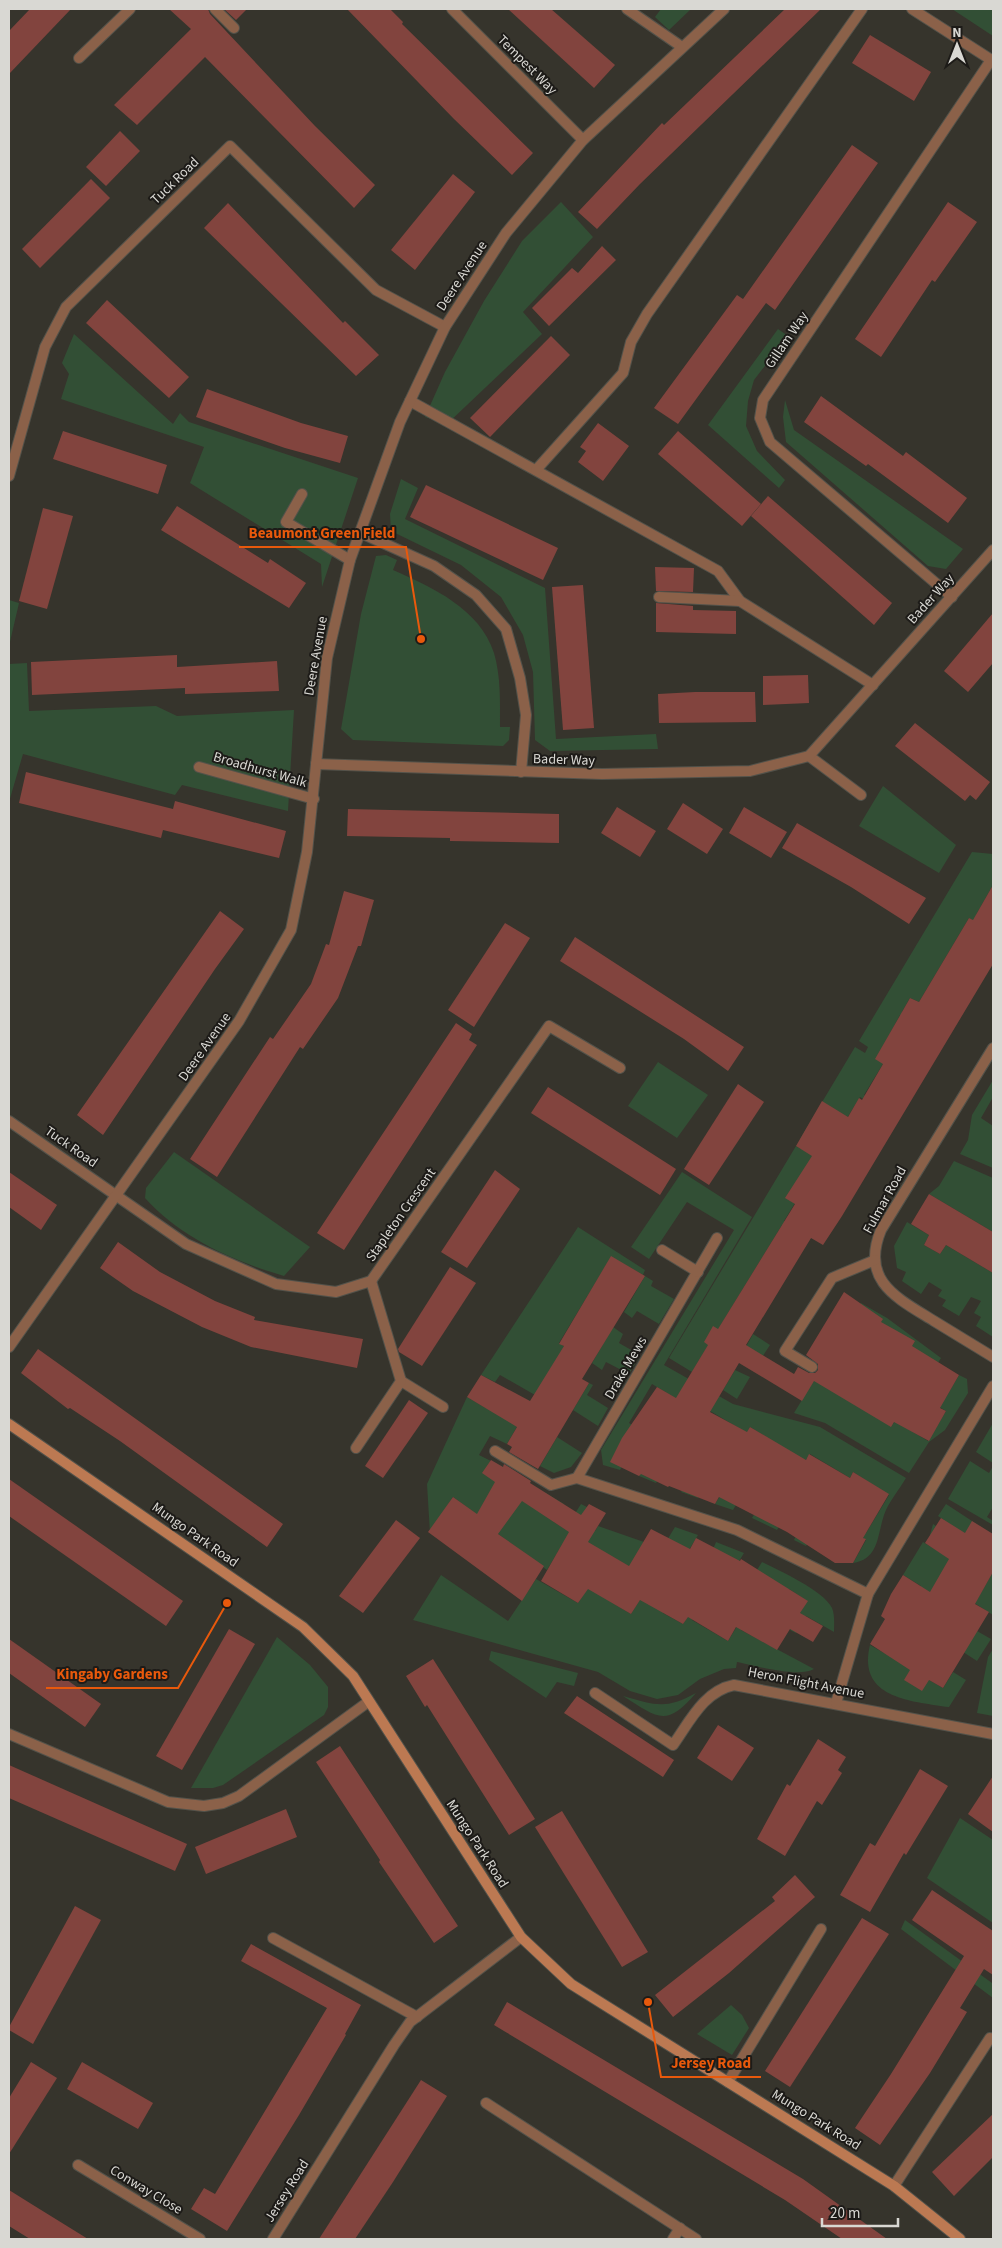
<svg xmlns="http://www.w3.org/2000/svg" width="1002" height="2248" viewBox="0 0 1002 2248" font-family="'Source Sans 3',sans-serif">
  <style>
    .green { fill: #324f35; fill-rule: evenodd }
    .building { fill: #82443e }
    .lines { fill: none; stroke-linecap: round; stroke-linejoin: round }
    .lane-casing { stroke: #53524a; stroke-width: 12 }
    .street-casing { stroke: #53524a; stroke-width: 12 }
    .secondary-casing { stroke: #53524a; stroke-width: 12 }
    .lane { stroke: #8b6149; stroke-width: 10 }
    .street { stroke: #8b6149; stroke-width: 10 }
    .secondary { stroke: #bc7952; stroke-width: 10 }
    .labels { text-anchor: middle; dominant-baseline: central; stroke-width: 4; stroke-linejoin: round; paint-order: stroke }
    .street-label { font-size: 14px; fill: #d9d8d3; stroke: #1d1b18 }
    .leader { fill: none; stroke: #e8590c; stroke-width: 2 }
    .callout-dot { fill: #e8590c; stroke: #1d1b18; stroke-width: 2 }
    .callout-label { font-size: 15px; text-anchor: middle; font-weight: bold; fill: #e8590c; stroke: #1d1b18; stroke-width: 4; stroke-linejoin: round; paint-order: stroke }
  </style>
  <rect width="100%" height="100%" fill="#36342c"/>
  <g class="green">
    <polygon points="661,9 691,9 669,30 655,17"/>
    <polygon points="952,9 990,9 993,11 993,36"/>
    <polygon points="561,202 593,237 523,312 542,334 447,424 425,417 445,372 484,301 522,241"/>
    <polygon points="778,329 788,336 754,380 748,401 746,426 757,451 785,480 779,488 708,425"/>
    <polygon points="74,334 173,424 180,413 189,422 358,478 322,587 321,564 190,483 204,447 61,399 69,374 62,363"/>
    <polygon points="785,400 794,430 963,549 946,569 928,566 786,442 783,417"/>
    <polygon points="401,479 418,488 405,519 545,588 556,739 656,734 658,749 550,751 535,740 533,672 523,635 501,597 461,565 391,531 390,514"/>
    <path d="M386,555L397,560L393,570C432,587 480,609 494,653C501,677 500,702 500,727H510L509,740L503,746L353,740L341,729L361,614L376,556Z"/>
    <polygon points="9,600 19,603 9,646"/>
    <polygon points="27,663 29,711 156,706 177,716 294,710 288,811 182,785 175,795 23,754 9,802 9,664"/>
    <polygon points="883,786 956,845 939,873 859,826"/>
    <polygon points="972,852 993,854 993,885 976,915 993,925 993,932 969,918 919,1002 910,998 902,1012 911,1018 900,1015 881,1050 886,1059 864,1095 899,1116 897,1119 860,1097 784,1221 811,1238 809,1241 782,1225 692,1372 669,1358 796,1146 801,1149 806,1142 800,1139 855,1047 865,1053 868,1047 859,1041"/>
    <polygon points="658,1062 708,1095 677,1138 628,1106"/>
    <polygon points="993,1080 993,1097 981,1118 993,1126 993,1168 960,1154 968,1140 972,1115"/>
    <path d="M174,1152L310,1247L284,1276C233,1261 181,1238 145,1198L146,1188Z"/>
    <polygon points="954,1161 993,1178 993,1232 929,1194 939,1186"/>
    <path d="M682,1172L752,1217L664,1365L733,1404L820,1427L906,1478C899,1490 888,1503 884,1515C877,1536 879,1559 853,1563L866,1540L853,1532L818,1527L806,1546L794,1540L796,1536L789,1510L777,1530L752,1518L763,1498L746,1488L733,1510L715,1504L726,1486L704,1487L698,1498L681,1492L688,1481L669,1461L656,1483L639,1476L649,1459L632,1449L620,1470L603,1465L601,1450L734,1230L687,1202L649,1259L631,1247ZM652,1384L692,1408L695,1402L747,1433L750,1427L805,1461L810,1454L850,1478L853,1472L889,1495L866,1533L650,1436L629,1423Z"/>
    <polygon points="907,1222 929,1235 924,1245 940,1254 946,1245 993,1273 993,1337 976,1326 981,1317 974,1313 981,1301 971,1297 959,1316 942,1306 946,1300 938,1296 942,1290 929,1282 921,1294 902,1281 906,1272 897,1268 894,1246"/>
    <polygon points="578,1227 645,1270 643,1275 611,1257 559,1343 565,1347 535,1395 500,1375 495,1382 481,1375"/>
    <polygon points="645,1276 653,1281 651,1286 674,1299 659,1324 637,1311 632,1318 624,1312"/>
    <path d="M861,1303L887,1318L941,1358L927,1380L946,1397L959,1375L967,1379L968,1393L945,1430L929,1442L909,1473L825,1423L794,1413ZM913,1391L946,1411L928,1441L895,1421L891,1427Z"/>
    <polygon points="613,1327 623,1334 619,1343 640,1355 629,1374 606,1362 602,1370 592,1363"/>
    <polygon points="753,1334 770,1345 759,1362 743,1352"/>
    <polygon points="735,1370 750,1377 737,1399 723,1390"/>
    <polygon points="589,1383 593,1385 587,1395 608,1408 598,1426 573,1410"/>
    <path d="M467,1397L486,1408L526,1411L507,1444L490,1436L479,1455L503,1467L489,1495L522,1501L544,1492L564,1504L554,1522L565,1529L581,1504L587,1507L595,1531L598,1526L644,1542L658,1555L675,1527L698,1535L686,1555L714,1547L716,1542L744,1553L730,1576L747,1586L762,1562C780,1571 823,1590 832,1608C835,1615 834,1625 834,1632L806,1616L796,1633L790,1630L807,1601L789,1589L741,1630L814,1669C798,1678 757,1666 737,1662L736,1668L724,1669L700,1679L678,1695L657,1699L630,1691L598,1672L413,1620L441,1575L508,1621L536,1579L578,1603L600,1569L562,1545L547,1570L498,1534L479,1516L453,1497L430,1533L427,1484ZM613,1557L652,1580L631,1614L593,1591ZM715,1581L751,1603L728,1641L692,1620ZM704,1590L683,1624L663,1613Z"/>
    <polygon points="993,1423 993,1463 976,1452"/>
    <polygon points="557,1437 582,1453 571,1467 554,1473 540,1466"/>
    <polygon points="970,1461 989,1473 993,1466 993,1507 987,1517 993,1521 993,1525 948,1499"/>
    <path d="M946,1504L972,1521L978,1598L993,1572V1615L948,1586L977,1631L991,1639L977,1661L920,1624L929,1680L943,1688L953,1672L966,1680L949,1707C910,1701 857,1698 870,1645L884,1653L921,1586L903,1575L923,1542L941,1553L946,1544L930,1535L933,1524L939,1528L944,1520L938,1516Z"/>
    <polygon points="277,1637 310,1665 328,1687 328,1707 324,1715 223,1785 213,1788 191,1788"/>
    <polygon points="993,1649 993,1716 977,1713 988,1657"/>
    <polygon points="491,1651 578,1673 574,1686 557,1682 546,1698 489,1660"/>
    <path d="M696,1693C666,1728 658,1718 623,1696C656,1705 665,1710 696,1693Z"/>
    <polygon points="960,1818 993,1840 993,1923 927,1878"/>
    <polygon points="905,1920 992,1983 993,1981 993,1998 901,1929"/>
    <polygon points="731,2005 742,2015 749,2028 732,2055 697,2034"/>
  </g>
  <g class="building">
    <polygon points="30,9 71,9 9,74 9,31"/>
    <polygon points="169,9 208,9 210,14 315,126 375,185 354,208 205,57 137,125 114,105 191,29"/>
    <polygon points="224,9 247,9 236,20"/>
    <polygon points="347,9 390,9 403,22 402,24 533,153 512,175 454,119"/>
    <polygon points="508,9 551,9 615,65 594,88"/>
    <polygon points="785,9 821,9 640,184 597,229 578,212 662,123 664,125"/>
    <polygon points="870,35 931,72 914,101 852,63"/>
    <polygon points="120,131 140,151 106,186 86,167"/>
    <polygon points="852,145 878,163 775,310 766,303 678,424 654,408 737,295 743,299"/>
    <polygon points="453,174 475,192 415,270 391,250"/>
    <polygon points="91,179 110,198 40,268 22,249"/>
    <polygon points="948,202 977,222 935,282 932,280 881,357 855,339"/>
    <polygon points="228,203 343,323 345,321 379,355 356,376 204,228"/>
    <polygon points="602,246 616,260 549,326 532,308 572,268 578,273"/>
    <polygon points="107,300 189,377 169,398 86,323"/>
    <polygon points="551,336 570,355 490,437 470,418"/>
    <polygon points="207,389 301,423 348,436 340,463 285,448 196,417"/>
    <polygon points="821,396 903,456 906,452 967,498 948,523 868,464 866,466 804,422"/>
    <polygon points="598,423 629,446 603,481 578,462 586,451 580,447"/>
    <polygon points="63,431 167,465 158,494 53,459"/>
    <polygon points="678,431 761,504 742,526 658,454"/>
    <polygon points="426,485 558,548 543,580 410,517"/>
    <polygon points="768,496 892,603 874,625 751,516"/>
    <polygon points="177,506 268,563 270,559 306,583 289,608 161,530"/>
    <polygon points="43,508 73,516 47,609 19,601"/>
    <polygon points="655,567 694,568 693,592 656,591"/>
    <polygon points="583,585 594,728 563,730 552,587"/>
    <polygon points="656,603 693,606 693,610 736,611 736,634 656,632"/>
    <polygon points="993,613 993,663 968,692 944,671"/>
    <polygon points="177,655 177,667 277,661 279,691 185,694 185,688 32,695 31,662"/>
    <polygon points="808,675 809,703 763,705 763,676"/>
    <polygon points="695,692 755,692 756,722 659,723 658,694"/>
    <polygon points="915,723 990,782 976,800 970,795 965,801 895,746"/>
    <polygon points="26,772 173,809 175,801 286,831 279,858 163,830 161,838 19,803"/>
    <polygon points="683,803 723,829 707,854 667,829"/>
    <polygon points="617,807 656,831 640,857 601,833"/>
    <polygon points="744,807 787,832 771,858 729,833"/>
    <polygon points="348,809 559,814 559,843 450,841 450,838 347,836"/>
    <polygon points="797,823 926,898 909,924 851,887 782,848"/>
    <polygon points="993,885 993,964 842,1216 823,1245 811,1238 746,1345 794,1374 798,1367 809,1373 815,1373 818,1370 818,1364 806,1355 844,1292 883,1319 881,1322 915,1341 912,1346 959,1375 940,1408 946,1411 929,1441 894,1422 891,1427 814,1381 802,1401 739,1363 710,1412 747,1432 750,1427 806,1460 809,1454 850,1478 853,1472 889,1494 863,1538 866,1539 853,1563 835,1563 787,1532 719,1497 715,1504 669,1486 668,1487 641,1474 639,1476 610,1462 622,1438 657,1387 676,1398 708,1345 704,1342 713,1326 718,1329 795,1204 785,1198 812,1156 796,1146 822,1101 848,1117 859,1098 862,1100 883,1064 875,1059 910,998 919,1002 969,918 973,920"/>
    <polygon points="344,891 374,900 361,946 358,946 338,998 303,1049 300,1047 217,1177 190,1159 270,1037 273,1039 311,984 326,944 329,945"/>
    <polygon points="220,911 244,929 215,969 103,1135 77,1115"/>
    <polygon points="505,923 530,938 474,1027 448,1010"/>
    <polygon points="575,937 744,1047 728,1071 684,1039 560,961"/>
    <polygon points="456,1023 472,1034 469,1040 477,1045 344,1250 317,1233"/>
    <polygon points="738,1084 764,1102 709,1185 684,1169"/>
    <polygon points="548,1087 676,1169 660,1195 531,1113"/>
    <polygon points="495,1170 520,1189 467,1268 441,1252"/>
    <polygon points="9,1172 57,1205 41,1230 9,1207"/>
    <polygon points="929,1194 993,1232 993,1273 946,1245 940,1254 924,1245 929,1235 911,1224"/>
    <polygon points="118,1242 160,1272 215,1301 255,1317 254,1320 363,1339 357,1368 251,1347 202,1327 133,1291 100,1268"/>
    <polygon points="611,1256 645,1276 582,1379 589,1383 538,1469 509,1452 512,1447 507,1444 517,1427 467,1397 481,1375 530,1401 564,1346 559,1344"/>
    <polygon points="450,1267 476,1283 422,1366 399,1352 398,1349"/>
    <polygon points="38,1349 283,1524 267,1547 120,1441 70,1408 68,1409 21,1373"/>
    <polygon points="409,1400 428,1413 383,1478 365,1466"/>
    <polygon points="491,1460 503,1467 504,1464 531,1481 530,1483 581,1515 589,1504 606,1513 588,1542 629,1566 651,1529 690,1549 696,1538 740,1561 741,1559 808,1601 800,1613 823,1626 813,1642 790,1629 777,1650 736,1627 728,1641 688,1617 683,1624 640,1600 631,1614 588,1589 578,1603 541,1581 569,1532 522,1501 498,1534 544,1566 522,1601 428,1532 453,1497 477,1514 495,1482 482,1473"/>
    <polygon points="9,1479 183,1601 166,1626 9,1516"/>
    <polygon points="941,1518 965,1533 972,1521 993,1534 993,1572 975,1604 989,1612 943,1688 929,1680 922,1691 904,1680 910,1670 870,1644 885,1619 881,1616 891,1594 903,1575 930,1592 949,1559 925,1543"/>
    <polygon points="396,1520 420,1538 363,1613 339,1596"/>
    <polygon points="229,1629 255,1644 182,1770 156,1756"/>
    <polygon points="9,1639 101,1704 85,1727 9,1673"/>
    <polygon points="433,1659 535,1819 509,1835 427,1705 425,1707 406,1676"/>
    <polygon points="577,1696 674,1760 663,1777 564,1713"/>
    <polygon points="718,1725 754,1748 732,1781 697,1758"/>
    <polygon points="818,1739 846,1757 838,1770 842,1773 822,1805 817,1801 785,1856 757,1839 787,1784 790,1786"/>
    <polygon points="340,1746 458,1926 434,1943 379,1862 380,1860 316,1762"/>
    <polygon points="9,1765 187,1844 175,1871 9,1798"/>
    <polygon points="920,1769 948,1786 906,1855 904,1853 870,1912 840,1895 870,1843 875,1846"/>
    <polygon points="993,1776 993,1832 968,1814"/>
    <polygon points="286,1809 297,1837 206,1874 195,1847"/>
    <polygon points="562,1811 648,1952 622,1967 535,1827"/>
    <polygon points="795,1875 815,1897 729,1973 673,2017 655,1995 775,1901 772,1897"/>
    <polygon points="932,1890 993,1931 993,1975 984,1969 960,2008 967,2012 930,2073 880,2145 855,2128 891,2074 964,1956 912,1920"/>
    <polygon points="75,1906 101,1920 33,2044 9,2030 9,2027"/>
    <polygon points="862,1918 889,1934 790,2087 765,2071"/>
    <polygon points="251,1944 361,2005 345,2034 346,2035 299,2115 227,2231 191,2209 204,2188 215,2194 327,2008 241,1961"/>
    <polygon points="507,2002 803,2179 887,2239 842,2239 785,2200 494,2025"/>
    <polygon points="31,2062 57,2078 9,2154 9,2098"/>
    <polygon points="82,2062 153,2103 138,2129 67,2089"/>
    <polygon points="421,2080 447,2096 393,2182 355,2239 319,2239"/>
    <polygon points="993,2114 993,2157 954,2196 932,2172"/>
    <polygon points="9,2190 33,2205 88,2239 30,2239 9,2226"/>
  </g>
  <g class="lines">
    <g class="lane-casing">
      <g id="lane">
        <polyline points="215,9 234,28"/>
        <polyline points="627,9 682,47"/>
        <polyline points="79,58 130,9"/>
        <polyline points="410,401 718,571 740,601 873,685"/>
        <polyline points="536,470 623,373 631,342 647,314 862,9"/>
        <polyline points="659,597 740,601"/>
        <polyline points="401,1381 443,1407"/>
        <polyline points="356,1448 401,1381 371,1281"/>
        <polyline points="495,1451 551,1485 577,1478"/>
        <polyline points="273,1938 417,2017"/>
        <polyline points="486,2103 696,2239"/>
      </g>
    </g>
    <g class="street-casing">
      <g id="street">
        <polyline points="452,9 583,140"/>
        <polyline points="912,9 993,61"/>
        <polyline points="9,476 45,347 66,307 230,146 376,290 445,327"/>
        <polyline points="302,494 286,522 350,560"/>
        <polyline points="361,533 434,566 476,595 506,629 520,678 526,715 521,772"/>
        <polyline points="952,597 770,442 760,418 763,400 991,60"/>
        <polyline points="809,756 861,795"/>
        <polyline points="316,764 602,774 750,771 809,756 993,550"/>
        <polyline points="199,767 314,799"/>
        <path d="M993,1048L881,1230C860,1281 897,1298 934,1321C954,1333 973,1345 993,1357"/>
        <polyline points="9,1121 186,1244 276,1284 336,1292 371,1281 549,1026 620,1068"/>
        <polyline points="717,1238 577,1478 737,1530 868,1594"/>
        <polyline points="662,1250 698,1272"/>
        <polyline points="9,1347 239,1021 291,930 307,852 327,658 350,560 400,422 445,327 506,233 583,140 724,9"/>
        <polyline points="812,1367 785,1351 832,1278 875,1260"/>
        <path d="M595,1693L673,1745C690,1721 704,1691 734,1685L993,1734"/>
        <polyline points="836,1703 868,1594 993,1386"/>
        <polyline points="9,1734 168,1802 204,1806 223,1803 239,1796 368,1702"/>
        <polyline points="728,2082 821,1929"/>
        <polyline points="78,2165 200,2239"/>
        <polyline points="894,2186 990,2038 993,2039"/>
        <polyline points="273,2239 394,2045 410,2022 521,1937"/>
        <polyline points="673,2239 680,2228"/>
      </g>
    </g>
    <g class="secondary-casing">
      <polyline id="secondary" points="9,1424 303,1627 353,1676 521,1937 571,1984 894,2186 960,2239"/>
    </g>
    <use href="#lane" class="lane"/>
    <use href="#street" class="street"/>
    <use href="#secondary" class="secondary"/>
  </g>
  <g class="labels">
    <g class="street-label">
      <text transform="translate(527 65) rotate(45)">Tempest Way</text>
      <text transform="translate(175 181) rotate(-44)">Tuck Road</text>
      <text transform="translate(462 276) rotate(-57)">Deere Avenue</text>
      <text transform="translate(787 340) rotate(-56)">Gillam Way</text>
      <text transform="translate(931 599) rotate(-48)">Bader Way</text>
      <text transform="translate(316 656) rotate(-80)">Deere Avenue</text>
      <text transform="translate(564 760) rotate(2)">Bader Way</text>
      <text transform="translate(260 770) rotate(16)">Broadhurst Walk</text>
      <text transform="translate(205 1047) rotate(-55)">Deere Avenue</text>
      <text transform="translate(71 1147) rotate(35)">Tuck Road</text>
      <text transform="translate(885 1200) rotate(-61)">Fulmar Road</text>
      <text transform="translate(401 1215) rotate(-55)">Stapleton Crescent</text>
      <text transform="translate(626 1368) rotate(-60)">Drake Mews</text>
      <text transform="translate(195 1535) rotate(35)">Mungo Park Road</text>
      <text transform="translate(806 1683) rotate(11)">Heron Flight Avenue</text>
      <text transform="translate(477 1844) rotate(57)">Mungo Park Road</text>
      <text transform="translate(816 2120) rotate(32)">Mungo Park Road</text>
      <text transform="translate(146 2190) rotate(31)">Conway Close</text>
      <text transform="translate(287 2191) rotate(-58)">Jersey Road</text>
    </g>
  </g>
  <path class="leader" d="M421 639L406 547H239M227 1603L178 1688H46M648 2002L661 2077H761"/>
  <g class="callout-dot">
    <circle cx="421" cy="639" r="5"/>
    <circle cx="227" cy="1603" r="5"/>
    <circle cx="648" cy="2002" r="5"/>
  </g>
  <g class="callout-label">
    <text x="322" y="538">Beaumont Green Field</text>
    <text x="112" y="1679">Kingaby Gardens</text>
    <text x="711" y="2068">Jersey Road</text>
  </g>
  <rect width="1002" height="2248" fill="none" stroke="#d9d8d3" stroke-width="20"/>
  <g transform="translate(957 45)" stroke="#1d1b18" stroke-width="4" paint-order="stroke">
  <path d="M0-4L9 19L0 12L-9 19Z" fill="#d9d8d3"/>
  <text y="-8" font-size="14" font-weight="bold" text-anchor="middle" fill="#d9d8d3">N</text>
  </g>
  <path d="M822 2218v8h76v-8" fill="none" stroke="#d9d8d3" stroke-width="2.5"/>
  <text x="830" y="2218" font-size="15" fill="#d9d8d3" stroke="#1d1b18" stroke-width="4" paint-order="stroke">20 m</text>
</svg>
